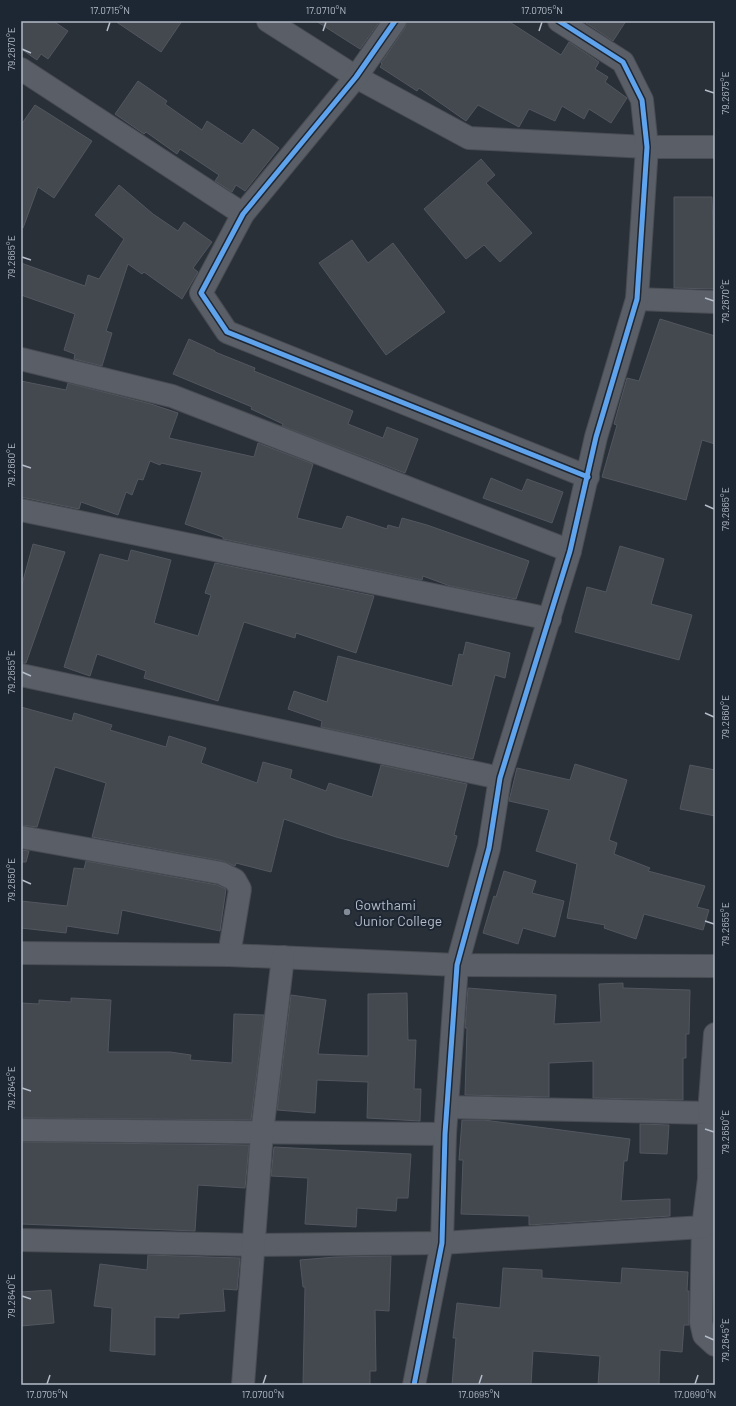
<svg xmlns="http://www.w3.org/2000/svg" width="736" height="1406" viewBox="0 0 736 1406" font-family="Barlow,sans-serif">
  <style>
    .building { fill: #444950; stroke: #52575f }
    .lines { fill: none; stroke-linecap: round; stroke-linejoin: round }
    .street-casing { stroke: #484c53; stroke-width: 24 }
    .street { stroke: #5a5e66; stroke-width: 22 }
    .cycleway-casing { stroke: #1d2633; stroke-width: 8 }
    .cycleway { stroke: #60a3ed; stroke-width: 5 }
    .ticks { fill: none; stroke: #b4bcc9; stroke-width: 1.5 }
    .poi-dot { fill: #848b96; stroke: #1d2633; stroke-width: 1.5 }
    .labels { text-anchor: middle; dominant-baseline: central; stroke-width: 4; stroke-linejoin: round; paint-order: stroke }
    .poi-label { font-size: 14px; fill: #b4bcc9; stroke: #1d2633; text-anchor: start }
    .neatline { fill: none; stroke: #b4bcc9; stroke-width: 1.5 }
    .ticks-label { font-size: 10px; text-anchor: middle; fill: #b4bcc9 }
  </style>
  <rect width="100%" height="100%" fill="#2a3038"/>
  <g class="building">
    <polygon points="21,21 53,21 68,31 48,59 41,54 37,60 21,49"/>
    <polygon points="115,21 182,21 161,52"/>
    <polygon points="316,21 380,21 360,49"/>
    <polygon points="407,21 508,21 561,55 569,42 599,62 595,69 608,77 605,82 627,98 611,123 589,109 584,119 562,106 555,121 529,109 519,127 478,105 466,121 419,88 417,91 380,67 382,64 381,63 405,28"/>
    <polygon points="583,21 626,21 613,41"/>
    <polygon points="138,81 167,101 165,104 202,130 207,121 242,144 253,129 279,148 245,191 236,185 232,192 215,181 219,175 180,149 177,154 146,132 144,134 115,114"/>
    <polygon points="35,105 92,141 54,198 38,187 23,228 21,227 21,125"/>
    <polygon points="481,159 495,175 486,183 532,233 500,262 484,245 466,259 424,209"/>
    <polygon points="119,185 153,214 178,231 184,222 212,242 193,268 198,272 182,299 144,272 142,274 128,264 106,331 112,333 102,366 74,359 75,354 64,350 75,314 21,295 21,263 85,286 88,275 99,279 124,239 95,215"/>
    <polygon points="674,197 712,197 715,289 674,288"/>
    <polygon points="352,240 368,263 393,243 445,312 386,355 319,263"/>
    <polygon points="660,319 715,336 715,444 702,440 686,500 602,477 617,425 614,424 627,378 639,381"/>
    <polygon points="189,339 215,351 215,352 255,368 254,371 353,411 348,424 383,438 387,427 418,439 405,473 282,426 283,424 251,409 252,407 173,374"/>
    <polygon points="21,381 66,390 68,383 151,404 178,413 169,438 254,457 258,443 313,464 297,518 342,529 347,516 387,529 388,525 399,528 402,518 427,525 529,561 516,599 450,586 423,576 422,580 223,539 223,537 185,524 202,472 161,463 160,465 150,461 143,480 138,479 132,495 126,492 118,515 81,502 79,509 21,497"/>
    <polygon points="491,478 522,491 527,479 563,492 552,523 483,498"/>
    <polygon points="33,544 65,552 26,663 21,663 21,588"/>
    <polygon points="620,546 664,559 651,604 692,615 679,660 575,632 587,587 606,592"/>
    <polygon points="131,550 171,560 154,623 198,636 211,595 205,593 215,563 374,596 356,653 296,633 295,638 244,622 218,701 144,678 146,671 97,654 90,676 64,667 100,554 128,561"/>
    <polygon points="466,642 510,653 505,678 495,675 473,759 321,727 322,721 288,709 294,691 327,702 338,656 452,686 459,654 463,655"/>
    <polygon points="21,707 72,721 74,713 112,725 110,730 166,747 169,736 206,748 201,763 257,783 263,762 292,770 290,778 326,791 329,783 372,797 381,765 467,784 454,835 457,836 448,867 336,837 284,819 271,872 236,863 235,866 223,861 92,837 106,783 55,767 37,827 21,825"/>
    <polygon points="575,764 627,780 609,840 617,843 614,854 650,868 648,871 705,886 697,907 709,910 703,930 644,914 636,939 604,928 605,925 567,918 577,864 536,851 549,810 509,801 517,768 570,780"/>
    <polygon points="690,765 715,770 715,816 680,809"/>
    <polygon points="21,850 29,851 26,862 21,862"/>
    <polygon points="86,861 217,885 226,889 220,931 122,910 118,934 67,926 66,933 21,928 21,901 67,906 74,868 84,869"/>
    <polygon points="504,871 536,881 532,893 564,901 555,937 523,928 518,944 483,933 494,896 496,897"/>
    <polygon points="623,983 623,988 690,990 689,1034 686,1034 686,1058 683,1058 683,1100 593,1098 593,1061 549,1063 549,1097 465,1095 467,1028 465,1028 468,988 556,995 554,1024 601,1022 599,984"/>
    <polygon points="407,993 408,1040 416,1040 414,1089 421,1089 420,1121 367,1118 368,1082 317,1080 315,1113 277,1110 291,995 326,1000 318,1054 368,1056 368,994"/>
    <polygon points="71,998 111,1000 108,1052 170,1052 191,1055 190,1060 232,1063 234,1014 264,1015 251,1120 21,1118 21,1003 39,1004 39,1000 71,1002"/>
    <polygon points="462,1120 484,1120 630,1139 627,1161 624,1161 621,1201 670,1199 670,1216 529,1225 529,1216 461,1214 463,1160 459,1160"/>
    <polygon points="640,1124 669,1125 667,1154 640,1153"/>
    <polygon points="21,1142 249,1145 245,1188 198,1185 195,1231 21,1224"/>
    <polygon points="274,1147 411,1154 408,1198 397,1198 396,1211 357,1208 356,1227 305,1224 308,1178 271,1176"/>
    <polygon points="148,1255 240,1258 237,1290 223,1289 225,1311 179,1314 179,1318 155,1317 155,1355 110,1351 112,1308 94,1306 100,1264 147,1270"/>
    <polygon points="391,1256 389,1311 375,1310 376,1371 370,1371 370,1385 303,1385 305,1287 303,1287 300,1260 335,1257"/>
    <polygon points="503,1268 542,1270 542,1278 621,1283 622,1268 688,1272 687,1291 689,1291 689,1325 684,1325 682,1352 660,1350 659,1385 598,1385 600,1356 533,1351 531,1385 452,1385 456,1338 453,1338 457,1303 500,1308"/>
    <polygon points="51,1290 54,1323 21,1326 21,1292"/>
  </g>
  <g class="lines">
    <g class="street-casing">
      <g id="street">
        <polyline points="268,21 356,77 469,138 647,147 715,147"/>
        <polyline points="395,21 356,77 243,214 201,293 227,332 588,477"/>
        <polyline points="21,69 243,214"/>
        <polyline points="637,299 715,302"/>
        <polyline points="21,359 172,396 570,551"/>
        <polyline points="21,510 550,619"/>
        <polyline points="21,675 500,778"/>
        <polyline points="21,837 221,873 235,880 240,889 229,955"/>
        <polyline points="21,953 229,955 457,965 715,966"/>
        <polyline points="447,1107 709,1113 709,1179 715,1179"/>
        <polyline points="709,1113 715,1034"/>
        <polyline points="21,1130 445,1134"/>
        <polyline points="703,1227 701,1322 704,1335 715,1345"/>
        <polyline points="21,1240 254,1245 442,1243 703,1227 709,1179"/>
        <polyline points="243,1385 262,1133 283,957"/>
        <polyline points="414,1385 442,1243 445,1134 457,965 489,848 500,778 570,551 596,437 637,299 647,147 642,100 623,62 559,21"/>
      </g>
    </g>
    <use href="#street" class="street"/>
    <g class="cycleway-casing">
      <g id="cycleway">
        <polyline points="395,21 356,77 243,214 201,293 227,332 588,477"/>
        <polyline points="414,1385 442,1243 445,1134 457,965 489,848 500,778 570,551 596,437 637,299 647,147 642,100 623,62 559,21"/>
      </g>
    </g>
    <use href="#cycleway" class="cycleway"/>
  </g>
  <path class="ticks" d="M107,31L110,22M323,31L326,22M539,31L542,22M22,49L31,53M705,90L714,93M22,257L31,260M705,298L714,301M22,465L31,468M705,505L714,509M22,672L31,676M705,713L714,717M22,880L31,884M705,921L714,924M22,1088L31,1091M705,1129L714,1132M22,1296L31,1299M705,1336L714,1340M47,1384L50,1375M263,1384L266,1375M479,1384L482,1375M695,1384L698,1375"/>
  <circle class="poi-dot" cx="347" cy="912" r="4"/>
  <g class="labels">
    <g class="poi-label">
      <text x="355" y="904">Gowthami<tspan x="355" dy="16">Junior College</tspan></text>
    </g>
  </g>
  <rect width="736" height="1406" fill="none" stroke="#1d2633" stroke-width="44"/>
  <rect x="22" y="22" width="692" height="1362" class="neatline"/>
  <g class="ticks-label">
    <text x="110" y="14">17.0715°N</text>
    <text x="326" y="14">17.0710°N</text>
    <text x="542" y="14">17.0705°N</text>
    <text transform="translate(11 49) rotate(-90)" y="4">79.2670°E</text>
    <text transform="translate(725 93) rotate(-90)" y="4">79.2675°E</text>
    <text transform="translate(11 257) rotate(-90)" y="4">79.2665°E</text>
    <text transform="translate(725 301) rotate(-90)" y="4">79.2670°E</text>
    <text transform="translate(11 465) rotate(-90)" y="4">79.2660°E</text>
    <text transform="translate(725 509) rotate(-90)" y="4">79.2665°E</text>
    <text transform="translate(11 672) rotate(-90)" y="4">79.2655°E</text>
    <text transform="translate(725 717) rotate(-90)" y="4">79.2660°E</text>
    <text transform="translate(11 880) rotate(-90)" y="4">79.2650°E</text>
    <text transform="translate(725 924) rotate(-90)" y="4">79.2655°E</text>
    <text transform="translate(11 1088) rotate(-90)" y="4">79.2645°E</text>
    <text transform="translate(725 1132) rotate(-90)" y="4">79.2650°E</text>
    <text transform="translate(11 1296) rotate(-90)" y="4">79.2640°E</text>
    <text transform="translate(725 1340) rotate(-90)" y="4">79.2645°E</text>
    <text x="47" y="1398">17.0705°N</text>
    <text x="263" y="1398">17.0700°N</text>
    <text x="479" y="1398">17.0695°N</text>
    <text x="695" y="1398">17.0690°N</text>
  </g>
</svg>
